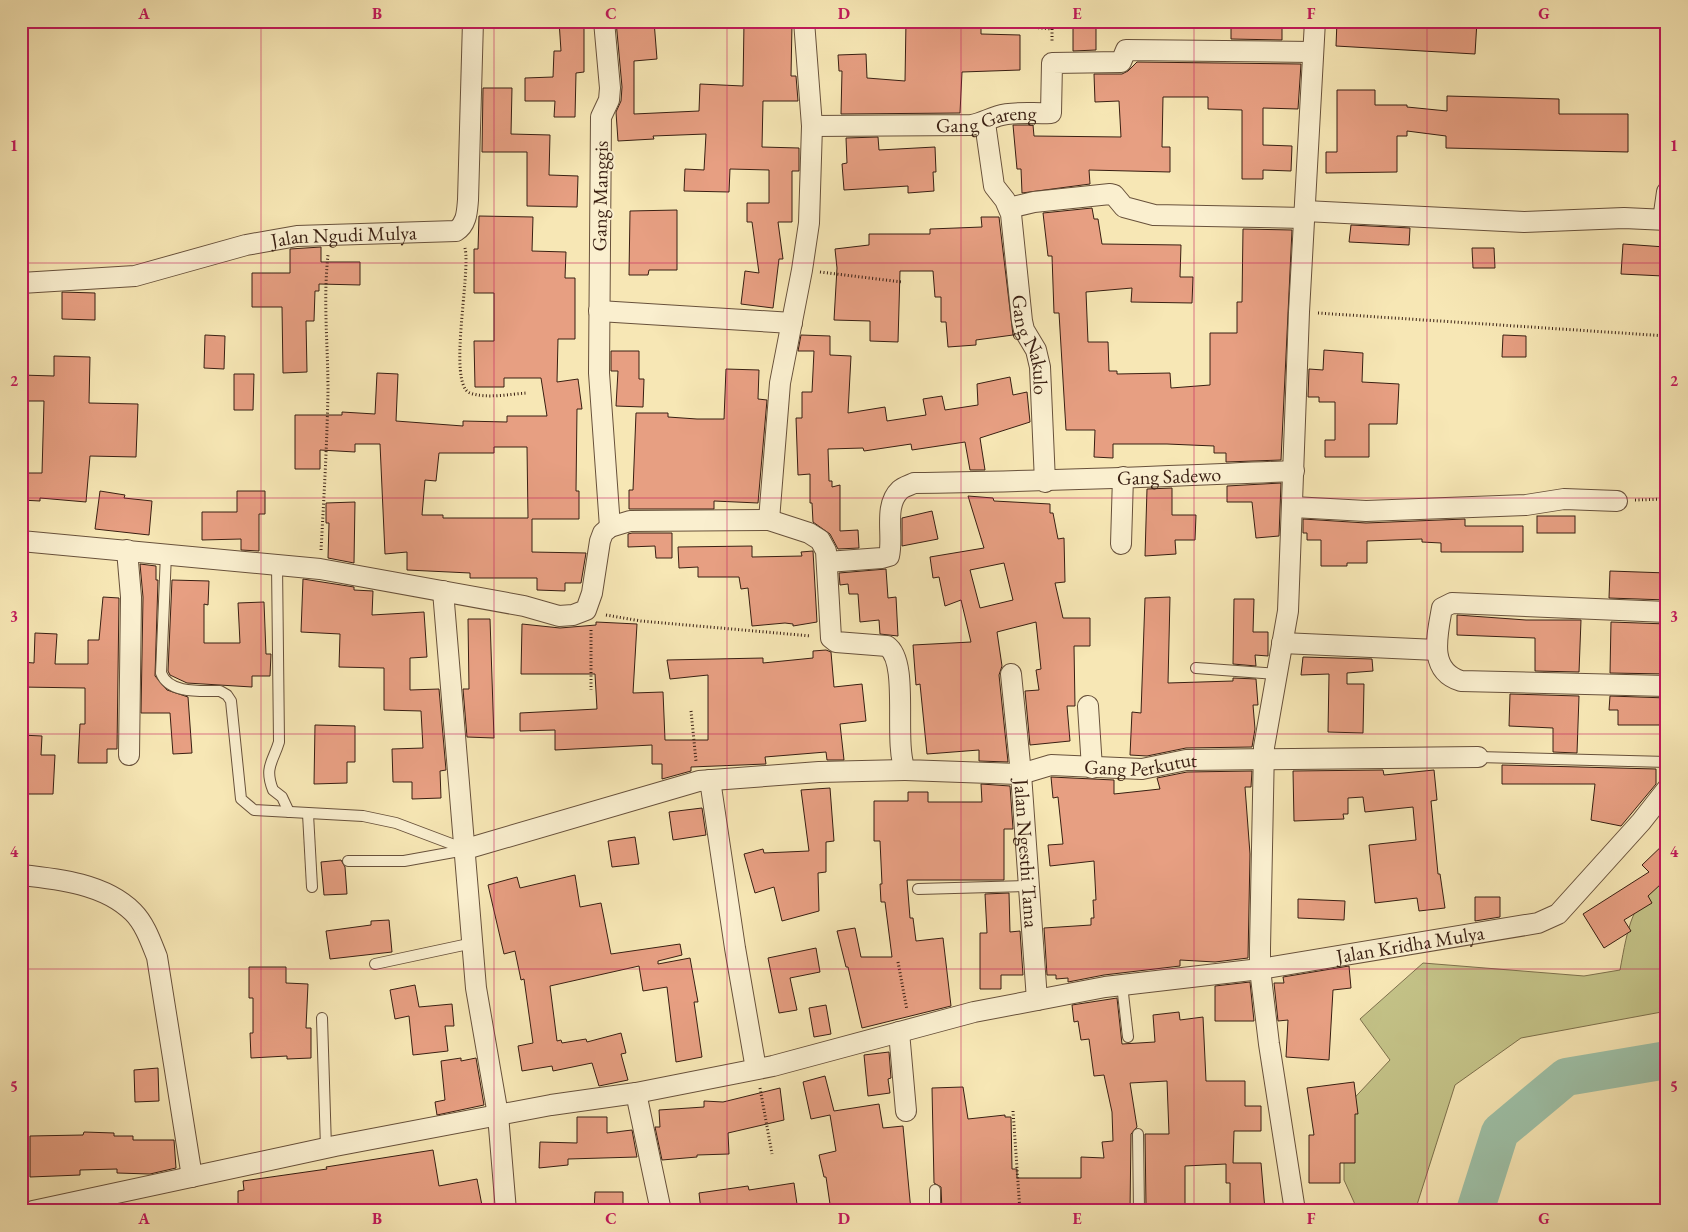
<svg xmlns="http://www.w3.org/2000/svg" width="1688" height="1232" viewBox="0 0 1688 1232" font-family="'EB Garamond',serif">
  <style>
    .green { fill: #c4c388; stroke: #7e714d }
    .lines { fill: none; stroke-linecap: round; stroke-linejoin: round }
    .river { stroke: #9ec1a8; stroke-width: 38 }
    .building { fill: #e79f82; stroke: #391f12; fill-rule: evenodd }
    .service-casing { stroke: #68513b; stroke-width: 12 }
    .minor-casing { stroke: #68513b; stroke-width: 22 }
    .path { stroke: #391f12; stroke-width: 3; stroke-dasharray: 1 2.5; stroke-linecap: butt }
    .service { stroke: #faefcf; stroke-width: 10 }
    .minor { stroke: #faefcf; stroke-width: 20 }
    .grid { fill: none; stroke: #c2185b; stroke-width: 1; stroke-opacity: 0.55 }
    .labels { text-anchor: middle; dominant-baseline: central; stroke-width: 4; stroke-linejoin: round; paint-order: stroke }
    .street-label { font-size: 20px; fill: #391f12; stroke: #faefcf }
    .neatline { fill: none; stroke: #c2185b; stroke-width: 2 }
    .grid-label { font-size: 16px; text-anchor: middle; font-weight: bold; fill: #c2185b }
  </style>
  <rect width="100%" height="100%" fill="#f7e7b5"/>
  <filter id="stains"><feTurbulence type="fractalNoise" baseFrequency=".004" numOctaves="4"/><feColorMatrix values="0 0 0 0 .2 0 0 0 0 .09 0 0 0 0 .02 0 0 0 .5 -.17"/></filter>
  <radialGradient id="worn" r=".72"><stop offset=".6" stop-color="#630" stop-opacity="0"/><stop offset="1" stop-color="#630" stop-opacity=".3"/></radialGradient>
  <path class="green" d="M1667,873V1011L1521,1038L1455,1085L1415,1211H1358L1344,1180V1109L1390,1060L1360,1019L1423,963L1584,976L1620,970C1628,927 1631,902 1667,873Z"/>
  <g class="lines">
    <polyline class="river" points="1475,1211 1500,1132 1566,1077 1667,1060"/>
  </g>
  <g class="building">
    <polygon points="559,21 584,21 584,72 576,73 575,117 554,117 555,101 525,101 525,78 553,77 554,51 561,51"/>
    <polygon points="616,21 654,21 657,59 634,61 634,114 699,111 700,84 743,86 744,22 792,24 791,76 796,76 798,101 763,101 762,147 799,148 799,171 792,171 792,222 778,222 783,259 779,259 773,308 741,304 745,271 759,273 752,222 747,222 747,203 769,203 769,170 730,169 729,192 684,191 685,169 704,170 706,134 653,136 654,139 618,141 616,112 621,101 622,87"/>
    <polygon points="906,21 981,21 981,34 1020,35 1020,70 962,72 960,113 841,114 842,71 839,71 838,55 866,54 867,78 905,81"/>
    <polygon points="1073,21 1096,21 1096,50 1073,51"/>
    <polygon points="1231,21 1282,21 1282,40 1231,39"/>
    <polygon points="1337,21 1477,21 1475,54 1336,46"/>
    <polygon points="1137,62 1301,64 1298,109 1263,108 1263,145 1292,146 1291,171 1263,170 1263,179 1242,179 1242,110 1208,109 1208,97 1163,97 1162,147 1170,147 1170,172 1089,170 1090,184 1022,193 1021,169 1017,169 1013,125 1033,125 1034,136 1121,137 1119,101 1095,102 1094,74 1122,74 1128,71"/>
    <polygon points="483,88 512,88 511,134 550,135 549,175 578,176 577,207 527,206 527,152 482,152"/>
    <polygon points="1337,90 1375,90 1375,105 1407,105 1407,107 1447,111 1447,96 1559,99 1559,114 1628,114 1628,152 1446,148 1446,136 1407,131 1407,136 1397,136 1397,172 1326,173 1326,152 1337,152"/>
    <polygon points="878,137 879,150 935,147 936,172 933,172 934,191 908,193 908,186 844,190 842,164 847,163 846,138"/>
    <polygon points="1092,208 1094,219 1098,219 1102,244 1181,245 1180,277 1193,277 1192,303 1131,302 1132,288 1086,292 1088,342 1108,342 1109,371 1117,371 1117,374 1170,373 1171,388 1210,385 1210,333 1237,333 1237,302 1242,302 1243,229 1292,230 1281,460 1226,462 1226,453 1214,453 1214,446 1167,444 1113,444 1113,458 1094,457 1095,430 1066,430 1059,313 1054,313 1052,256 1048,256 1043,213"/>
    <polygon points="677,210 677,270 649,270 648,275 629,275 630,211"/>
    <path d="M479,216L533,217L532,251L566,252L565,278H575V339H558L557,382L578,379L582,409H577L576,491H579V519H532V552L586,553L581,583H565V591L537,590V578H470V573L407,570V552L385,554L380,444H355V452L320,450V469H295V415H342V412L375,414L377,373L398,374L396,421L463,426V421L507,422V416H547L541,378H504V387H475L474,341H494V293H474V249H478ZM494,447H527L528,518H443V515H422L425,480L436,481L439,453H494Z"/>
    <polygon points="981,217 999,217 1013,335 976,340 976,345 948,347 946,322 941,322 941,297 935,297 933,271 900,271 898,342 870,341 870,321 834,320 837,268 835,249 869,245 869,234 930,234 930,229 982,227"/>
    <polygon points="1351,225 1410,228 1409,245 1349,242"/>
    <polygon points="1623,244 1665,247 1663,276 1621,274"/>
    <polygon points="321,247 321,262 360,262 360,285 319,284 319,291 315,291 314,321 306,321 307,372 283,373 282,307 252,307 252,273 290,273 290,249"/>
    <polygon points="1472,248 1494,248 1495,268 1473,268"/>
    <polygon points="62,292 95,293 95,320 62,319"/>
    <polygon points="205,335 225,336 224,369 204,368"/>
    <polygon points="801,335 830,336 830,355 851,356 848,413 885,407 887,421 926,415 923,399 942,396 945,410 978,405 977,384 1010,377 1013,395 1027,392 1030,422 980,438 985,470 970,470 965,442 912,450 911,444 864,451 863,448 828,449 829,481 832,481 832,487 840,485 840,531 858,530 859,548 838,549 830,534 813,522 812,503 810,503 810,474 798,475 796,418 802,418 802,392 812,392 814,351 798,351"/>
    <polygon points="1503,335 1526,336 1526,357 1502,357"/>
    <polygon points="1324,350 1363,353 1362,382 1399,384 1397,424 1369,424 1369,457 1325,457 1325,440 1335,440 1335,402 1319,402 1319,397 1308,397 1309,369 1323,370"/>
    <polygon points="611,351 639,351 639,379 644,379 643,407 616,406 618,371 611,371"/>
    <polygon points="54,356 90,357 89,403 138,404 136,457 90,456 86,502 40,498 40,501 21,500 21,473 42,473 44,401 21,401 21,375 54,376"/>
    <polygon points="726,369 759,370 758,399 767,400 758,503 714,501 714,509 629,509 629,490 633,490 636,413 668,413 668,417 697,419 724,419"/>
    <polygon points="234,374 254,374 253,410 234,410"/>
    <polygon points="1281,483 1279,536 1256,538 1252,502 1227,502 1227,486"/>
    <polygon points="1172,488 1172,515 1196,515 1195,540 1175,540 1176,554 1145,556 1147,489"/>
    <polygon points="100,491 125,495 124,498 152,501 149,535 95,529"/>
    <polygon points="237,491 265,491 265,514 259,514 259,551 241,550 241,539 202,540 202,512 237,512"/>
    <path d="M968,496L993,498L994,501L1050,504V513H1053L1058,539L1064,538L1065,582L1055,583L1063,618H1090V646H1074L1075,706H1067L1070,741L1030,745L1025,691L1039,690L1036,670L1041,669L1036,622L997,632L1002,666L999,675L1008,762L979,761V750L927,754L920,684L916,685L913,645L971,642L961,600L945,606L939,577L933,578L930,557L984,548ZM1004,563L1013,600L980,608L970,570Z"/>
    <polygon points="355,502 354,563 328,558 329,523 326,523 326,503"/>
    <polygon points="932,511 938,539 902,546 902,518"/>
    <rect x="1537" y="516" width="38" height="17"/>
    <polygon points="1303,519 1366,523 1465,519 1465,526 1523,526 1523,552 1441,552 1441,543 1422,542 1422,539 1367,541 1367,563 1347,563 1347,566 1321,566 1321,540 1307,540 1307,533 1303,533"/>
    <polygon points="632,533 672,533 672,558 656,558 655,546 628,547 628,534"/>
    <polygon points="752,546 752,557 802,556 801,552 813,551 817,622 793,626 793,624 785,623 752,626 748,588 741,589 739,577 698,577 698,567 679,568 678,547"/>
    <polygon points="140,564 156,566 156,580 158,580 155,676 167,690 188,697 192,753 173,754 170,713 141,713 143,597"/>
    <polygon points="886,569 888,598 896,597 898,636 880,634 879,620 860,622 858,594 849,594 848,584 840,585 839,573"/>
    <polygon points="1610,571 1667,573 1667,600 1609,598"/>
    <polygon points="303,579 354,587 354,590 373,591 372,615 424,612 427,657 410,658 410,690 439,689 446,770 440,771 441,798 412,799 412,782 393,782 392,749 423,748 421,711 384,710 384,668 339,667 340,634 301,632"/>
    <polygon points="172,580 209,581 208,605 204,604 204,643 240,643 238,603 264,602 266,654 271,654 270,676 252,676 252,687 187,683 170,675 168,671"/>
    <polygon points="103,597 119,598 117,749 107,749 107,763 78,763 80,724 85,724 85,688 21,687 21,662 34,663 35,633 57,634 55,664 88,664 88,640 99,640"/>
    <polygon points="1170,597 1168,683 1233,681 1233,678 1256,679 1258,705 1253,705 1255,729 1252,747 1186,748 1147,756 1130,755 1132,712 1141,713 1145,598"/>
    <polygon points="1234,599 1254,599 1253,632 1268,632 1268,656 1255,655 1256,666 1233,664"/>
    <polygon points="1457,615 1526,620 1581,620 1579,672 1535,671 1535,638 1457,635"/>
    <polygon points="468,619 490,619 494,738 467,737 463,689 469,689"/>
    <polygon points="596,622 637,624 633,693 663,692 665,740 708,740 708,675 670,679 667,660 763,658 763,663 813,658 813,651 826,650 831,652 834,687 862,684 866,721 840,724 844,760 827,760 826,752 765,757 766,764 691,767 691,771 662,779 662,764 652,764 652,745 555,750 555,730 520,731 520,713 597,709 595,674 521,674 522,624 560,628 596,625"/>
    <polygon points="1611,622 1667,624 1667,674 1610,673"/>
    <polygon points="1303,657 1372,659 1373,671 1347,673 1347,684 1364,684 1363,733 1328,732 1329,674 1301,675"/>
    <polygon points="1510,694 1579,696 1577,753 1553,752 1553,728 1509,726"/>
    <polygon points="1610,696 1667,698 1667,725 1618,725 1618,710 1609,710"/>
    <polygon points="315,725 355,726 355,762 347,762 347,783 314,784"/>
    <polygon points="21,735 42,736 41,755 55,755 53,794 21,794"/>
    <polygon points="1502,765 1656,769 1656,784 1621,826 1591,820 1595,784 1502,784"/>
    <polygon points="1383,770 1384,775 1434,770 1437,800 1431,801 1438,874 1440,874 1445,908 1419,911 1417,898 1375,903 1369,845 1416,840 1413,807 1365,812 1363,797 1348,798 1348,814 1343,814 1344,819 1294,821 1293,771"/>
    <polygon points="1252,771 1251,787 1245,787 1250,854 1248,958 1215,962 1180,960 1180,966 1104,975 1068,982 1068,978 1056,979 1056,975 1047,975 1044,928 1091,925 1091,918 1094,918 1093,900 1096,900 1094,861 1050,866 1048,845 1063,844 1058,797 1053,798 1051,777 1114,780 1114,794 1160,789 1157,778 1187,772"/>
    <polygon points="981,784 1010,786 1013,829 1004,829 1004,880 907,880 910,918 913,918 916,941 943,938 951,1006 862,1028 848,967 846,967 837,931 855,928 861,957 892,957 885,902 881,902 880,884 882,884 880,841 874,841 874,801 908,801 908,792 928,792 928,802 982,802"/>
    <polygon points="830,788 834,841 826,842 826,872 818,873 819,911 782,921 774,887 755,893 744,854 763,849 764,853 809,851 801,790"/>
    <polygon points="702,808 706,835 673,840 669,812"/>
    <polygon points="635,837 639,864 612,867 608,841"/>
    <polygon points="1667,841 1667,891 1661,884 1648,896 1652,903 1624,920 1631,931 1604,948 1583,914 1649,872 1642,865"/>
    <polygon points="341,860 345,867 347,894 324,895 321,862"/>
    <polygon points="575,875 580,907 601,903 611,954 680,944 682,955 658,961 658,964 690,958 698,1002 694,1002 702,1057 676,1062 667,987 643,991 639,966 550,986 557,1041 561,1040 562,1043 586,1039 587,1042 621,1033 626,1053 621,1054 628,1080 599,1086 592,1063 553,1071 552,1066 522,1071 518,1046 533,1043 524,979 521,980 515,951 504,954 488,885 517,877 520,888"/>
    <polygon points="1009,893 1010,932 1020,931 1023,975 1001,975 1001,989 980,989 980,933 987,933 985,894"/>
    <polygon points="1475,897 1500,897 1500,917 1475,921"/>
    <polygon points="1298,899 1345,901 1344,920 1298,918"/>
    <polygon points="389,920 392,952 330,959 326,931 371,925 371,921"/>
    <polygon points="816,948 820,972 790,978 797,1010 779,1013 768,958"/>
    <polygon points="1349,966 1351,988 1333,990 1329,1060 1286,1057 1288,1020 1278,1021 1274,983 1284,983 1283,977"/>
    <polygon points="249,967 286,967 286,983 308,984 306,1028 311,1028 311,1058 287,1059 287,1056 251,1058 250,1033 253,1033 253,998 249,998"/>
    <polygon points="1250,982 1254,1021 1215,1021 1215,986"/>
    <polygon points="415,985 419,1007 452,1004 454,1026 445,1026 448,1051 413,1055 409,1016 395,1019 390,990"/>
    <polygon points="1117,998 1122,1044 1155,1042 1153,1015 1179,1012 1180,1020 1203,1017 1206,1081 1245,1081 1245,1106 1261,1106 1261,1131 1234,1131 1233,1163 1261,1163 1265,1210 1230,1211 1230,1183 1226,1183 1226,1164 1185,1166 1185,1206 1146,1206 1145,1134 1169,1134 1167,1081 1130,1083 1137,1127 1131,1134 1130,1211 1102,1211 1102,1207 1017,1206 1017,1211 942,1211 941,1187 934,1183 932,1088 963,1087 968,1119 1005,1115 1005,1117 1011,1117 1012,1169 1017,1169 1017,1178 1081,1178 1081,1157 1104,1158 1102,1142 1113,1141 1112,1112 1104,1075 1094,1076 1089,1039 1081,1040 1078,1021 1074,1022 1072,1005"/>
    <polygon points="826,1005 831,1034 814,1037 809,1008"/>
    <polygon points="889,1052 891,1078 888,1079 890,1093 868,1096 864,1055"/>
    <polygon points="461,1058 461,1061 476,1058 484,1105 437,1115 435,1102 445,1100 441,1061"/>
    <polygon points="158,1068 159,1101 135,1102 134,1070"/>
    <polygon points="825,1076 834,1111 879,1104 883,1128 903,1126 911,1211 831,1211 826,1177 824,1177 819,1155 836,1151 830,1115 811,1119 803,1082"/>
    <polygon points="1354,1082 1358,1114 1355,1114 1355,1163 1340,1163 1340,1183 1309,1183 1309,1135 1314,1135 1307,1088"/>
    <polygon points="780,1088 784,1120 728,1133 729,1154 697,1155 697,1157 662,1160 655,1127 660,1127 659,1110 704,1107 704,1101 723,1102"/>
    <polygon points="577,1117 607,1117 607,1133 632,1130 637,1157 568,1159 568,1165 539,1168 540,1142 577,1143"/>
    <polygon points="84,1132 114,1133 114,1136 133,1136 133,1140 174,1140 176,1168 150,1174 117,1173 117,1169 80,1170 80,1175 30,1177 30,1136 83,1135"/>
    <polygon points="433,1150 439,1186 477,1179 483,1211 238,1211 238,1191 244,1190 243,1181 327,1169 326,1167"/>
    <polygon points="794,1183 798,1211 701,1211 699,1193 748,1186 749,1190"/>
    <polygon points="595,1192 623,1192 623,1211 594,1211"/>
  </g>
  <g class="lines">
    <g class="service-casing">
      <g id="service">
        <path d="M166,554L161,673C169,694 200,691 220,691L227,695L231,701L241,799L254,810L363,816L396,823L465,849"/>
        <path d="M277,564L279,742C273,762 264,767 273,790L282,797L289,812"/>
        <polyline points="1196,668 1277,674"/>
        <polyline points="1478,757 1667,762"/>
        <polyline points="308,814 312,887"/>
        <polyline points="348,861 404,861 465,850"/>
        <polyline points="918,889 1029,886"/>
        <polyline points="375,964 473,943"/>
        <polyline points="1122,985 1128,1037"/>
        <polyline points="322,1018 326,1148"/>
        <polyline points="1138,1134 1139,1211"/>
        <polyline points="935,1190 935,1211"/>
      </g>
    </g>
    <g class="minor-casing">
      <g id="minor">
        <polyline points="604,21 610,88 609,100 601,117 599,373 610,527"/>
        <path id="s1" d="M985,123L994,186L1005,200L1011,214L1022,321L1024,330L1036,350L1040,367L1045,482"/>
        <path id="s2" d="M812,126L971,125C982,123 988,119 998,116C1014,111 1034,114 1051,113L1052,63L1121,62L1126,50L1313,52"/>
        <polyline points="1009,208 1034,202 1110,194 1114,195 1124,207 1154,215 1304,218"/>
        <polyline points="1305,211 1524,222 1624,218 1667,220"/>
        <polyline points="1663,220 1667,192"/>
        <path id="s3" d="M21,283L135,276L246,245L297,236L456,231C467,224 467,211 468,200L473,21"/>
        <polyline points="599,311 792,323"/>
        <polyline points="1293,507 1366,511 1526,505 1564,499 1617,501"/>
        <polyline points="769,520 780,383 802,270 809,223 812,126 804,21"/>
        <path id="s4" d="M21,541L320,569L524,606L559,616L573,615L586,610L592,593L600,541L603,533L610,527L630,521L769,520L809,533L820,540L826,551L831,638L836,642L887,646C910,662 893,740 905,770L1021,774L1037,1000"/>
        <polyline points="1121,544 1123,477"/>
        <polyline points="127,550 131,597 129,755"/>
        <path id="s5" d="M827,562L882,558L889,556C894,536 883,506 900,490C903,487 910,485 914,483C1041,482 1167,476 1294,471"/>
        <polyline points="443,591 476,988 498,1115 506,1211"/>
        <path d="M1667,612L1452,603L1442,608C1437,636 1428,671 1461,681L1667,686"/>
        <polyline points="1282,643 1437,650"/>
        <path id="s6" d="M1011,674L1021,774L1051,765L1142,769L1186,760L1478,757"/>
        <polyline points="1088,706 1092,768"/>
        <polyline points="710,780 735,948 756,1069"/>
        <polyline points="466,849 699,781 819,772 905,770"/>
        <path d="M21,875C59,879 105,884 133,912C145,924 151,942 157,957L192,1177"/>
        <polyline points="899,1032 906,1111"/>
        <polyline points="636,1093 661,1211"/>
        <path id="s7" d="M33,1211L335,1146L551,1105L636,1093L773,1066L974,1012L1105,987L1260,969L1538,923L1558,914L1641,822L1667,789"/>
        <polyline points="1295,1211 1269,1044 1260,969 1260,948 1264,747 1288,611 1299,312 1315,21"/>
      </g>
    </g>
    <g class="path">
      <polyline points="1017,21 1019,26 1052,29 1052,42"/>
      <path d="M465,248C471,274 447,384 470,393C486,399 510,394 527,393"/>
      <polyline points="820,272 902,282"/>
      <polyline points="1318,313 1667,336"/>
      <polyline points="1635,500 1667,499"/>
      <path d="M321,550C324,497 327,444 328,391C328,345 323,301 328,255"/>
      <polyline points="606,615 641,621 811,636"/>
      <polyline points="591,630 591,690"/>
      <polyline points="691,711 696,761"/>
      <polyline points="898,962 907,1010"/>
      <polyline points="760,1088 772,1154"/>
      <polyline points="1013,1111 1020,1211"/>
    </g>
    <use href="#service" class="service"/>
    <use href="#minor" class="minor"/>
  </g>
  <path class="grid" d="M261,21V1211M494,21V1211M727,21V1211M961,21V1211M1194,21V1211M1427,21V1211M21,263H1667M21,498H1667M21,734H1667M21,969H1667"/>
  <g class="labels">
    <g class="street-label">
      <text stroke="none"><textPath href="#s2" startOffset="175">Gang Gareng</textPath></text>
      <text transform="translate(600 196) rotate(-89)">Gang Manggis</text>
      <text stroke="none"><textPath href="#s3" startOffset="328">Jalan Ngudi Mulya</textPath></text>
      <text stroke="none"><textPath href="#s1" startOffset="230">Gang Nakulo</textPath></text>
      <text stroke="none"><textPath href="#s5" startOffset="402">Gang Sadewo</textPath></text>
      <text stroke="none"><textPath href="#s6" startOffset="222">Gang Perkutut</textPath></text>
      <text stroke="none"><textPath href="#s4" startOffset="1356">Jalan Ngesthi Tama</textPath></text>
      <text stroke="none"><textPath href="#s7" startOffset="1404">Jalan Kridha Mulya</textPath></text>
    </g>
  </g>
  <rect width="1688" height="1232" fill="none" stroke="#f7e7b5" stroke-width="55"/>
  <rect x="28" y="28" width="1632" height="1176" class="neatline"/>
  <g class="grid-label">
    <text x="144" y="19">A</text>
    <text x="377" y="19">B</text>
    <text x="611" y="19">C</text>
    <text x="844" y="19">D</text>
    <text x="1077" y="19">E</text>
    <text x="1311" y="19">F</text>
    <text x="1544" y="19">G</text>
    <text x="14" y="151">1</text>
    <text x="1674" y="151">1</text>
    <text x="14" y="386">2</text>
    <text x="1674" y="386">2</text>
    <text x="14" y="622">3</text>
    <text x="1674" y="622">3</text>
    <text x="14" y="857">4</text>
    <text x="1674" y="857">4</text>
    <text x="14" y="1092">5</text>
    <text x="1674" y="1092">5</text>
    <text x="144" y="1224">A</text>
    <text x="377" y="1224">B</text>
    <text x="611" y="1224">C</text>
    <text x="844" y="1224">D</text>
    <text x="1077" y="1224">E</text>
    <text x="1311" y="1224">F</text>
    <text x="1544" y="1224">G</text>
  </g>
  <rect width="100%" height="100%" filter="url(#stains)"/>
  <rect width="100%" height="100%" fill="url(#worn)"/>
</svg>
